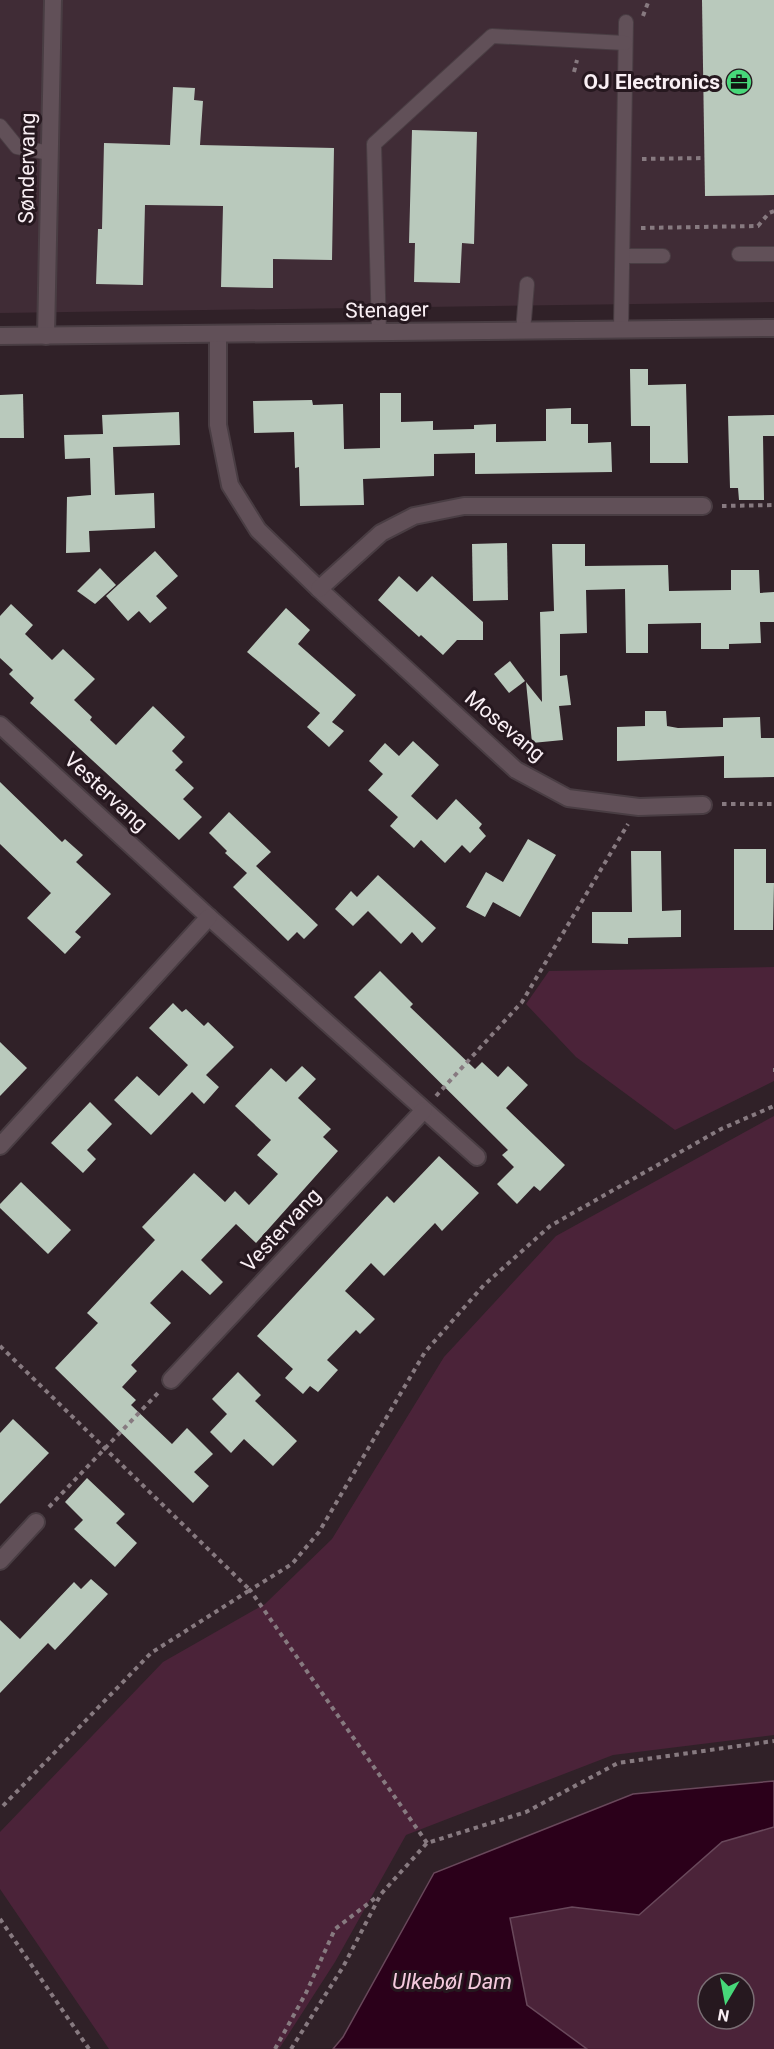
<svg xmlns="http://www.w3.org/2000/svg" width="774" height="2049" viewBox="0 0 774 2049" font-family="Roboto,sans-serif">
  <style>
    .built { fill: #402c36 }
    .green { fill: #4b2339; fill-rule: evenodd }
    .water { fill: #2b001a; stroke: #69485b; stroke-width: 1.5 }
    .building { fill: #b9c9bc }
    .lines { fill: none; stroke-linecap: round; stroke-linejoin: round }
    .service-casing { stroke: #493d43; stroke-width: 16 }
    .minor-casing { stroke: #493d43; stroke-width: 20 }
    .tertiary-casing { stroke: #493d43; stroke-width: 20 }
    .path { stroke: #877a80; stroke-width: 4; stroke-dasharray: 4.5 4.5; stroke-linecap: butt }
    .service { stroke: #615058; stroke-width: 14 }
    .minor { stroke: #615058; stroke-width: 16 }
    .tertiary { stroke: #615058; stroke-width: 16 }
    .labels { text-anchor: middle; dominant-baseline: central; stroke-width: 6; stroke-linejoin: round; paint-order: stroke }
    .poi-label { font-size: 21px; font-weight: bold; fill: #f9eff4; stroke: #26181f; text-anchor: end }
    .street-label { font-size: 21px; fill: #f9eff4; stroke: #26181f }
    .water-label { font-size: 22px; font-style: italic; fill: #f5cade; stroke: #26181f }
  </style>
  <rect width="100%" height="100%" fill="#302128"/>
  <polygon class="built" points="0,0 774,0 774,302 0,313"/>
  <g class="green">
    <polygon points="774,967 774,1081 675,1130 576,1057 526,1004 549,971"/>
    <polygon points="774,1116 774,1735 613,1755 406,1835 335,1962 279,2049 109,2049 0,1889 0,1832 163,1662 265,1604 332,1539 444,1357 556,1236"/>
    <path d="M774,1827V2049H587L527,2005L509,1918L572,1907L639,1915L722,1842ZM708,1983H744V2019H708Z"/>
  </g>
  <polygon class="water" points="774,1781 774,1827 722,1842 639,1915 572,1907 510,1918 527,2005 587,2049 333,2049 343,2037 434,1873 633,1794"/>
  <g class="building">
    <polygon points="702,0 774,0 774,195 705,196"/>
    <polygon points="173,87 195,88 194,100 203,101 200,145 334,148 332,260 273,259 273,288 221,287 223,206 145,205 143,285 96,284 98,229 102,229 104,143 170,145"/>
    <polygon points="412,130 477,132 474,244 462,243 460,283 414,282 415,243 409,243"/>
    <polygon points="630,369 648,369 648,385 686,384 688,463 650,463 650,426 631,426"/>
    <polygon points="380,393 401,393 401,422 433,421 433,430 474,429 474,425 496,424 496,442 546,441 546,409 571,408 571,424 588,424 588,443 611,442 612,472 475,474 475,453 434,454 434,476 363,479 364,505 300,506 299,467 295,468 294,432 254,433 253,401 312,400 313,405 343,404 344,449 380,448"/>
    <polygon points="23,394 24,438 0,438 0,395"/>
    <polygon points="179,412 180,445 113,447 115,495 154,493 155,528 89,531 90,552 66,553 67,497 91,495 90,458 65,459 64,435 103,434 102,415"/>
    <polygon points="774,415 774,436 763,436 764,500 739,500 738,488 730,488 728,416"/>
    <polygon points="507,543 508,600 473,601 472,544"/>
    <polygon points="552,544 585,544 585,566 668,565 669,591 731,590 731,570 759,570 760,593 774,592 774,622 760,622 761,643 729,644 729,649 701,649 701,623 648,624 648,653 626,653 625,589 586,590 587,633 560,634 560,676 567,675 571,705 559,706 563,740 532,743 526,682 542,702 540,612 554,611"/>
    <polygon points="155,551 178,576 156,596 167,608 150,623 139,611 128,621 106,596"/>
    <polygon points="100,568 116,585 95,604 77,591"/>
    <polygon points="399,576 417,592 432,576 483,622 483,640 457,640 443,655 421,635 419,637 378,600"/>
    <polygon points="11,604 33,625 25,634 52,660 63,649 95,679 74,700 92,717 90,720 116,745 153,706 185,737 172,751 183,762 175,770 194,788 183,799 202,817 179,840 30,703 34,698 9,674 13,670 0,658 0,616"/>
    <polygon points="286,608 310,630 298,644 356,695 332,722 344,731 329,747 307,727 320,713 247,652"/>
    <polygon points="510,661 525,681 509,693 494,674"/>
    <polygon points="645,711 666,711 667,726 678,728 723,727 723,718 760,717 761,738 774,738 774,777 724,778 724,756 617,761 617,727 645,726"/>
    <polygon points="413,741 439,765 411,796 437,820 456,799 482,824 479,828 486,836 470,853 462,845 445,863 421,840 414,848 390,826 398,817 368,790 383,774 369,761 385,743 399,756"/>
    <polygon points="0,782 62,842 65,839 83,855 76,862 111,894 75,932 81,937 65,954 27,918 51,893 0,844"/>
    <polygon points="229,812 271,852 256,866 318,925 304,939 297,932 288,941 233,887 247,873 225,853 227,851 209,833"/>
    <polygon points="528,839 556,855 520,917 493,902 485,917 466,907 486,872 503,882"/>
    <polygon points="734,849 766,849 766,883 774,883 773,930 734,930"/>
    <polygon points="631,851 661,851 662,911 681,910 681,937 628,938 628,944 592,943 592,912 632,912"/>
    <polygon points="378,875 436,928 422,943 412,932 401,944 368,911 353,926 335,909 351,891 357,897"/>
    <polygon points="380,971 413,1004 410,1007 475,1069 482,1062 498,1077 508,1066 528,1085 506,1108 565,1165 540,1191 534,1186 517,1204 497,1184 514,1167 502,1155 508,1150 354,997"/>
    <polygon points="173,1003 182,1012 186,1009 204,1026 208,1022 234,1047 206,1075 219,1087 204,1104 192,1092 151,1135 114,1100 137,1076 159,1096 188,1065 149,1028"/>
    <polygon points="0,1042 27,1068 0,1096"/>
    <polygon points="302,1066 316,1079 298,1098 331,1129 323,1137 338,1151 256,1243 236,1224 201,1260 223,1282 210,1295 182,1270 150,1303 171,1323 131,1365 137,1371 122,1387 136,1400 131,1405 172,1444 187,1428 213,1454 194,1472 209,1486 193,1503 55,1368 98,1323 87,1313 155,1240 142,1227 194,1173 225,1202 235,1191 249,1205 278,1174 257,1155 271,1140 235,1106 271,1068 286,1082"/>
    <polygon points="90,1102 112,1124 87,1150 96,1159 83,1173 51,1143"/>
    <polygon points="439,1156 479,1193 442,1231 435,1223 384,1276 371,1263 345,1291 375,1319 360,1334 356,1330 327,1360 338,1370 318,1392 310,1386 303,1394 285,1378 293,1369 257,1336 387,1196 394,1203"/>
    <polygon points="21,1182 71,1230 48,1254 0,1208 0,1204"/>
    <polygon points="238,1372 261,1395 255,1401 297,1441 273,1466 244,1439 231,1453 210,1432 227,1414 212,1399"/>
    <polygon points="13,1419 49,1453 0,1504 0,1433"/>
    <polygon points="87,1478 125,1514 116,1523 137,1543 115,1567 74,1529 83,1520 65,1502"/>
    <polygon points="91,1579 108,1594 55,1650 48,1643 0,1693 0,1620 20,1639 74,1582 81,1589"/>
  </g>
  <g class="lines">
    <g class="service-casing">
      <g id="service">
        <polyline points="0,126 17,147 50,153"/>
        <polyline points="739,254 774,254"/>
        <polyline points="623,256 663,256"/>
        <polyline points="621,330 626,22"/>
        <polyline points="523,331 527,284"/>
        <polyline points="379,332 374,144 492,36 625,43"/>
      </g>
    </g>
    <g class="minor-casing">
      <g id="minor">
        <polyline points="218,334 218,425 230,485 258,530 319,589 516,770 568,798 639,807 703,805"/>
        <polyline points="46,336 53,0"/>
        <polyline points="319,589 381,533 414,516 464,506 703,506"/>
        <polyline points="0,725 209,917 477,1157"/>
        <polyline points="0,1146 209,917"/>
        <polyline points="171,1380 424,1110"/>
        <polyline points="0,1561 36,1522"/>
      </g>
    </g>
    <g class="tertiary-casing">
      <polyline id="tertiary" points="0,336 774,328"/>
    </g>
    <g class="path">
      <polyline points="643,16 649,0"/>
      <polyline points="574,72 577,60"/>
      <polyline points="642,159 704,158"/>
      <polyline points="641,228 758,226 769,213 774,211"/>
      <polyline points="722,506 774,505"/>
      <polyline points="722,804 774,804"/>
      <polyline points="773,1070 774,1070"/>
      <polyline points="436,1096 522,1002 628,824"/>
      <polyline points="0,1346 250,1590 151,1653 0,1809"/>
      <polyline points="49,1507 158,1393"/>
      <polyline points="427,1843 250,1590 292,1564 319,1532 425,1352 484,1285 550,1226 721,1129 774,1106"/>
      <polyline points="0,1919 89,2049"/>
      <polyline points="275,2049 306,1993 335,1929 378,1896"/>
      <polyline points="291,2049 343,1967 381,1894 427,1843 526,1812 618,1763 774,1741"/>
    </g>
    <use href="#service" class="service"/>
    <use href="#minor" class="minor"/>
    <use href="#tertiary" class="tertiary"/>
  </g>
  <defs>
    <g id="office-disc" transform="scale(1.35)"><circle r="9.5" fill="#47d779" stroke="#26181f"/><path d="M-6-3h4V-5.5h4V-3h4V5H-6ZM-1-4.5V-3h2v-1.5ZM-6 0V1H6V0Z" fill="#111"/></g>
  </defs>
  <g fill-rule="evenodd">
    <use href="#office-disc" x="739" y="82"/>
  </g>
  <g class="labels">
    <g class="poi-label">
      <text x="720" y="82">OJ Electronics</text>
    </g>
    <g class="street-label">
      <text transform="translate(27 168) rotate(-89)">Søndervang</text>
      <text transform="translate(387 310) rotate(-1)">Stenager</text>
      <text transform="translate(505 726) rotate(40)">Mosevang</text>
      <text transform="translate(106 792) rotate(43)">Vestervang</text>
      <text transform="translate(281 1230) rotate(-47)">Vestervang</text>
    </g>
    <g class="water-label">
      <text x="452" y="1981">Ulkebøl Dam</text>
    </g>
  </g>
  <g transform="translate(726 2001) rotate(190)"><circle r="28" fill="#26181f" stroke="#7a6e74" stroke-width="1.5"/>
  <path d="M0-4.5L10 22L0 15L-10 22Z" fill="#47d779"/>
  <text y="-9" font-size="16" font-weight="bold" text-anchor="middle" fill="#f9eff4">N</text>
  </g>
</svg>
